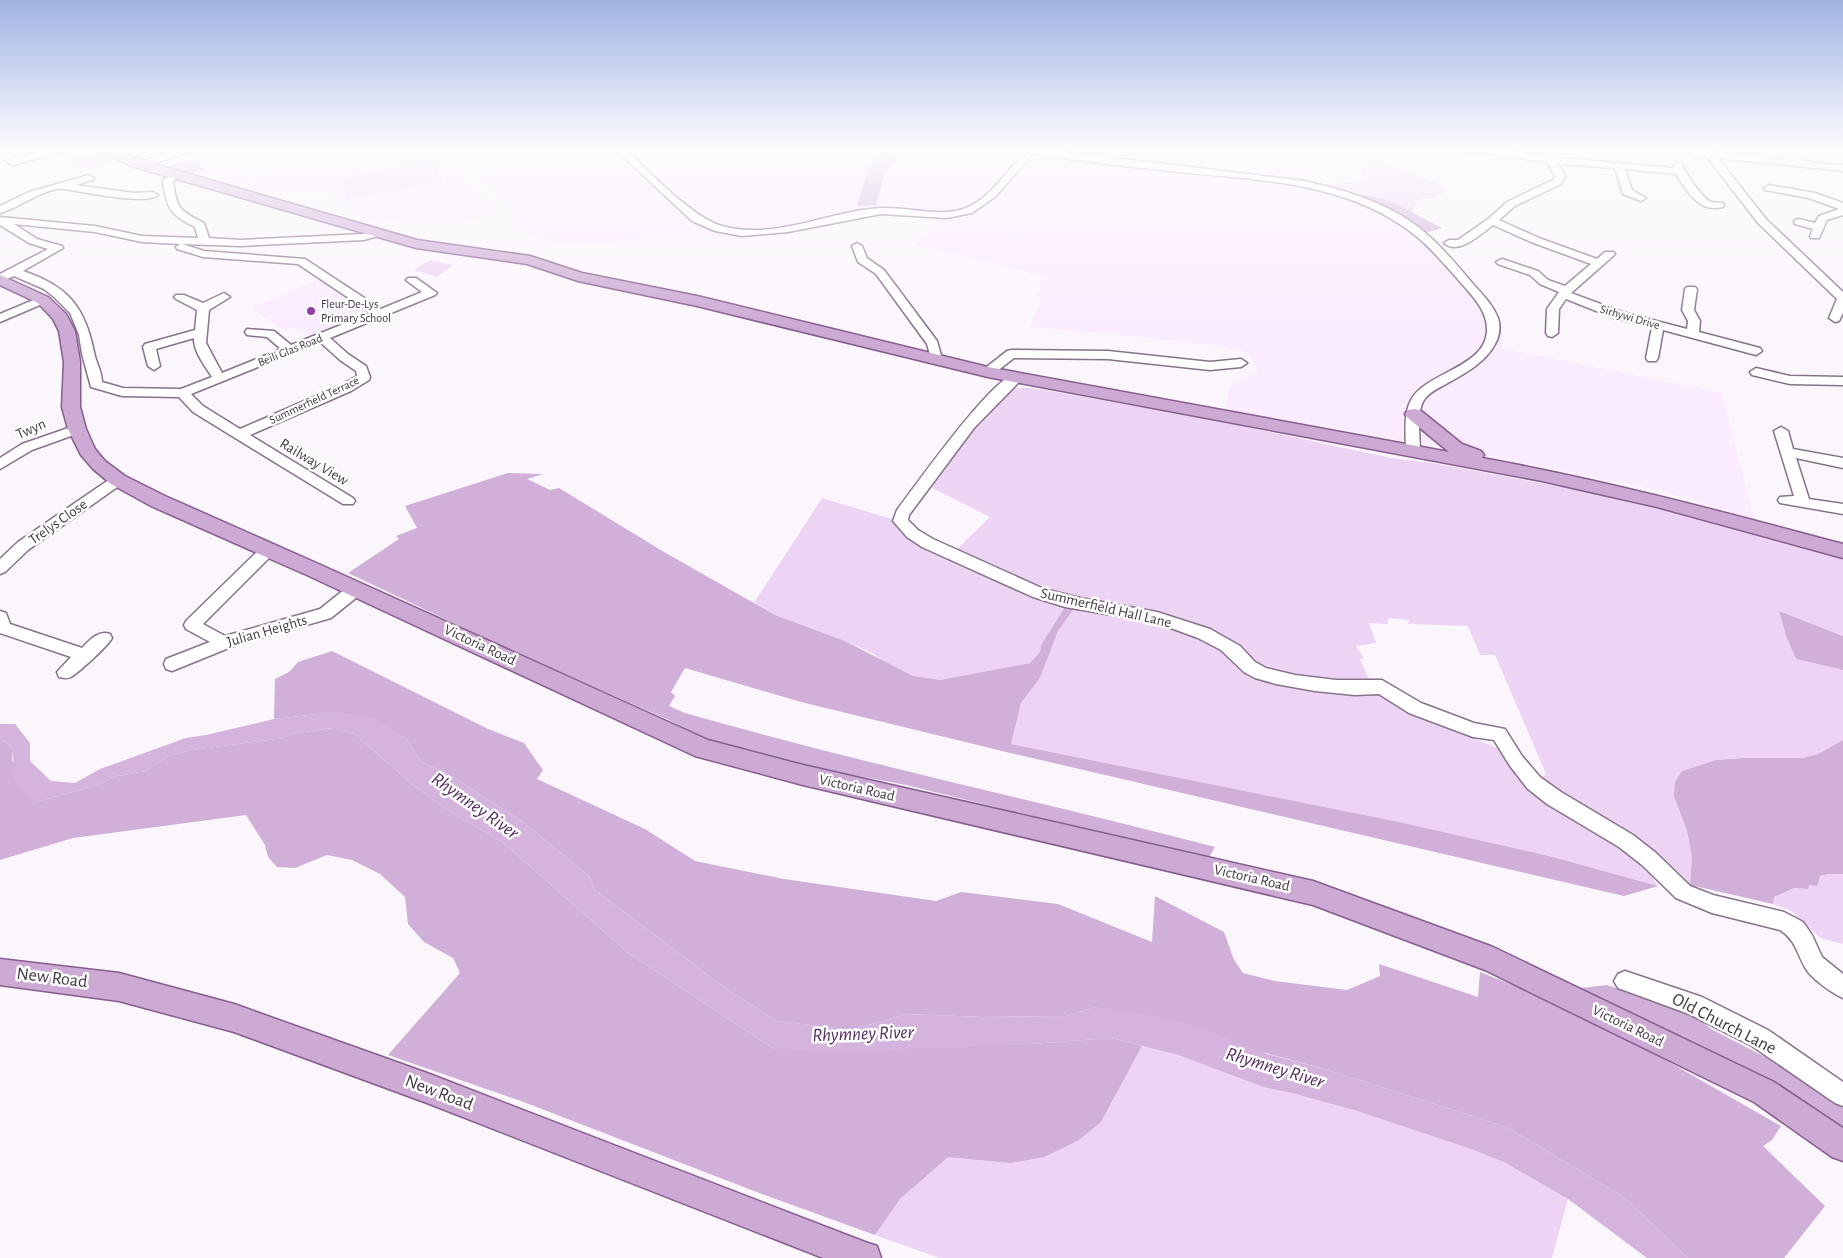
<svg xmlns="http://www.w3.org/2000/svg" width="1843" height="1258" viewBox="0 0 1843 1258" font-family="'Alegreya Sans',sans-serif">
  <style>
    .built { fill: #fbebff }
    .green { fill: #edd4f4 }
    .forest { fill: #d0afd8 }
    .water { fill: #d4b3dc }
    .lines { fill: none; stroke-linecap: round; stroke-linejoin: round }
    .minor-casing { stroke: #86738a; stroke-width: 3 }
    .major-casing { stroke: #865d8f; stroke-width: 3 }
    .minor { fill: #fff; fill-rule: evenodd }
    .major { fill: #cdaad4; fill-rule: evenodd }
    .poi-dot { fill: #943ca9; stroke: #fff; stroke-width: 2 }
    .labels { text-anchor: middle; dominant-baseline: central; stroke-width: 5; stroke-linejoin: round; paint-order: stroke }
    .far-poi-label { font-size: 12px; fill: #403742; stroke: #fff; text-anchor: start }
    .far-street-label { font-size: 12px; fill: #403742; stroke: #fff }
    .street-label { font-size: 15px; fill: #403742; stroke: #fff }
    .near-street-label { font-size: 18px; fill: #403742; stroke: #fff }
    .near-water-label { font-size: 19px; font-style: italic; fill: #542b5e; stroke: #fff }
  </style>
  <rect width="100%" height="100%" fill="#fbf6fc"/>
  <g class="built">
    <polygon points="318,148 512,148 467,173 465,177 496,213 463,224 372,222 336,197 321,192 245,189 262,165 276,157"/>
    <polygon points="519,148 884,148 881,156 868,170 880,194 885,173 906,148 1326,148 1324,166 1314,177 1319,183 1351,193 1378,204 1425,233 1494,308 1501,324 1502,339 1500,348 1722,393 1754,519 1662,491 1448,448 1225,410 1230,385 1258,371 1254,362 1246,352 1220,346 1115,334 1030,327 1042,298 1036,296 1044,277 915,245 937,217 915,215 865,217 785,234 739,239 655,238 576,246 557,243 533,234 522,226 512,214 507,204 475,175"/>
    <polygon points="254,158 264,159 240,188 191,174"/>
    <polygon points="318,279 371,314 310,337 296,326 285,331 251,308"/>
  </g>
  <g class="green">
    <polygon points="81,148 88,148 112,159 102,165 72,169 66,152"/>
    <polygon points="434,160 442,181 346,200 341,178"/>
    <path d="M1377,161L1440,184L1445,187C1441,199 1430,199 1419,199L1412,212L1365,193H1351L1323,184L1364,181L1361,175L1367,165Z"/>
    <polygon points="430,260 453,265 437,277 414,270"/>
    <polygon points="1016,388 1033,388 1214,420 1391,458 1432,463 1579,490 1702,520 1843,558 1843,636 1779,611 1786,636 1796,659 1843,670 1843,740 1818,754 1803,758 1743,758 1716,760 1682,771 1674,796 1687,831 1692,857 1690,885 1680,881 1541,778 1546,774 1495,655 1480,655 1468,626 1408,624 1409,620 1388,618 1388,624 1369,623 1376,643 1356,646 1364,658 1360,659 1369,679 1376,687 1263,671 1233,644 1039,590 954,552 990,517 928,486 1000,396"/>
    <polygon points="822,498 895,520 903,533 924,546 1067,604 1041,645 1040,652 1030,663 940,680 926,679 913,676 889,665 872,653 845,641 775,615 754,603"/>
    <polygon points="1075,607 1155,621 1215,643 1247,673 1265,682 1311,689 1381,692 1455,731 1497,748 1517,769 1641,860 1658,886 1549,856 1399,822 1011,744 1021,703 1040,678 1058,631"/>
    <path d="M1828,874H1843V944L1820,938L1791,911L1773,904L1774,897L1794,888L1807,889C1810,880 1820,876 1828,874Z"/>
    <polygon points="1142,1046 1178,1055 1263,1087 1292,1093 1357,1111 1465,1147 1504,1162 1568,1199 1552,1258 939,1258 875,1235 900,1199 948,1156 1010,1163 1101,1122"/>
  </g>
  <g class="forest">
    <polygon points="884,148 906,148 885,173 876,205 857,206 868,169 881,156"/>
    <polygon points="196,159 205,170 191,174 171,167 176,163"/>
    <path d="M1351,193C1383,194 1415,214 1442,228L1425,233L1378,204Z"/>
    <path d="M508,473L543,474L527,479L550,490L559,488L664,552L775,615L845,641L913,676L940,680L1030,663L1040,652L1041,645L1067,604L1075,607L1058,631L1040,678L1021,703L1011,744L1399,822L1549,856L1658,886L1624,896L998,750L801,702L685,668L671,692L675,696L669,706L685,713C860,763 1039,801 1215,847L1208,859L906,785L785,762L708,741L669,720L515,652L348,573L399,539L396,536L417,528L405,506Z"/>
    <polygon points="1779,611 1843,636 1843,670 1796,659 1786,636"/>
    <polygon points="332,651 488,729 524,743 543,770 537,779 645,829 695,861 784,879 936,901 961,892 1058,904 1152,942 1155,896 1224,932 1234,960 1243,973 1275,981 1347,990 1380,976 1379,964 1478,997 1480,972 1587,1015 1781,1126 1772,1140 1763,1146 1825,1206 1784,1258 1688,1258 1625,1198 1507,1127 1328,1070 1095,1007 1066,1016 983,1017 906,1014 851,1030 777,1021 728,990 595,890 589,876 522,821 448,774 422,762 405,737 326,713 274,719 275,679 289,672 298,662"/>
    <polygon points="332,728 354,734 413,785 444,808 505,844 628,953 774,1049 1031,1044 1111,1038 1142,1046 1101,1122 1079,1140 1044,1157 1010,1163 948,1157 900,1199 875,1235 754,1191 521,1101 388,1055 460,973 453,958 424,942 408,924 405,897 380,874 352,860 327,855 295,868 277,867 268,857 265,845 246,815 73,838 0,860 0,741 7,742 13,750 12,760 33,803 95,786 117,776 146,771 169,756 192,750 284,738 291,734"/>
    <polygon points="1843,740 1843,874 1828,874 1820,876 1817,886 1809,885 1808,889 1794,888 1774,897 1773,904 1690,885 1692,857 1687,831 1674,796 1675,782 1682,771 1716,760 1743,758 1803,758 1818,754"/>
    <polygon points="1607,985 1693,1014 1711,1029 1775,1062 1843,1107 1843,1135 1572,989"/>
  </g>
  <polygon class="water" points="326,713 356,714 376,719 405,737 422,762 448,774 522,821 589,876 595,890 728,990 777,1021 851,1030 906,1014 983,1017 1066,1016 1095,1007 1153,1015 1197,1026 1267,1054 1328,1070 1507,1127 1625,1198 1688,1258 1647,1258 1568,1199 1504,1162 1465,1147 1357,1111 1292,1093 1263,1087 1178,1055 1111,1038 1031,1044 923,1048 853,1054 774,1049 628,953 505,844 444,808 413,785 354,734 331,728 291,734 285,738 192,750 169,756 146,771 117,776 95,786 33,803 14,780 13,750 7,742 0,741 0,724 15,724 30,743 30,761 51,781 75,783 100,769 186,738 206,735 274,719"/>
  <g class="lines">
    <g class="minor-casing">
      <g id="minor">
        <path d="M0,148H7L15,159L59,148H77L13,165C7,164 0,154 0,148Z"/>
        <polygon points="185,148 191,151 144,167 141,168 136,165 138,163"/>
        <path d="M614,148H624C649,171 691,217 722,226C776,241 830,210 883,208C910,207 941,218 966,208C990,198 1007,171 1024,153L1009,148H1034L1304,181C1335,188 1365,196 1393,211C1427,228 1450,257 1474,285C1483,295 1493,305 1498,318C1501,327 1499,337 1495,344C1485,363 1464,374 1446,384C1439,388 1429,392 1424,400C1416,413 1420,437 1420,452L1418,455H1408L1406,452C1406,436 1403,415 1411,400C1426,372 1485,368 1487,331C1488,309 1469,293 1456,277C1443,263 1431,248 1416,236C1350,182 1260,180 1179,172C1130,167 1081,161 1033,154L996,196L972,213L947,218L881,214L788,232L742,236L715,231L692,221Z"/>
        <path d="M1460,148H1488L1551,157L1673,168L1675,163H1681C1688,177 1697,191 1710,202L1723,203L1724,205L1723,207C1698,213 1688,192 1676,174L1625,169L1632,190L1646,198L1641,201L1623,194L1615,168L1558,164L1565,176L1561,184L1515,206L1499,220L1539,238L1597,259L1605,252H1613L1615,254L1613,256L1571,293L1622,312L1687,329L1688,321L1682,310L1685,289L1687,287H1695L1697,289L1694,310L1700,321L1699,332L1760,348L1762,351L1756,355L1663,330L1658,358L1656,361H1648L1646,358L1652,327L1614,318L1566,299L1559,309L1558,333L1552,337L1548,336L1546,333L1547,309L1559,292L1540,284L1530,275L1498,264L1496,262L1502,259L1538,271L1548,280L1565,286L1591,264L1531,242L1493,225C1481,234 1458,256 1444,243L1449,240H1458L1488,219L1507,202L1553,180L1555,176L1547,162L1464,151Z"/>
        <path d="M1778,148H1788C1799,166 1823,163 1843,165V171L1718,158L1766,219L1843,292V313L1839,321L1835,322L1829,318L1837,299L1758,223L1707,157L1695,156L1690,153L1695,150L1785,159Z"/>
        <path d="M176,171L181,174L173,181C176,208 180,211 204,223L209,238L241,240L363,234L377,230L382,233L381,235L364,240L241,246L182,244L204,251L305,259L381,309L422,292L406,280L408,278H416L437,293L435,295L330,338L348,354L366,366L370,377L369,380L351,391L250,435L353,498L355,501L353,504H343L193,412L179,397L122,396L91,387L82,354L79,335L70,313L54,297L44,289L14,276L0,282V274L48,249L29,243L0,225V217L95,226L142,236L198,238L195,227C170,215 166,208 163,180ZM14,224L95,232L142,242L180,244L176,247L177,249L203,257L298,264L371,313L291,345L274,331L247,329L245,332L247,335L267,337L281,349L222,373L206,343L209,310L230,297L224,293L203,303L184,295H176L174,297L176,299L197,310L195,330L145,344L143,347L148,366L154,370L160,366L156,349L194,338C193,351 205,366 212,377L181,389L123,388L102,382C102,371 96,363 94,352C85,307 68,286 23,271L63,248L62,246L37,239ZM320,342L340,360L356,371L357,376L341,385L240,429L203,406L191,394Z"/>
        <path d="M89,175L94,178L93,180L75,185L134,193L153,192L158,195C147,206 81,191 64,189C47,186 17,209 0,213V206L29,192Z"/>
        <polygon points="1769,185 1815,193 1843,203 1843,215 1827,220 1819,238 1811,238 1810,236 1813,229 1795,224 1794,222 1795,220 1799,219 1815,223 1819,216 1839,209 1809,198 1765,190 1764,188"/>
        <polygon points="857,243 862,246 867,258 884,270 937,341 942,359 940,362 932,362 927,344 876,274 858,262 852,246"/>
        <polygon points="43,296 49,300 47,302 0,322 0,314"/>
        <polygon points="1011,350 1108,351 1210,362 1241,359 1247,363 1241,367 1210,370 1108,359 1014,358 992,375 984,375 982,372 984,369 1007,351"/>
        <polygon points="1756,368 1790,376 1843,377 1843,385 1790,384 1752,375 1750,372"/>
        <path d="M1016,373L1021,374L1022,377L1021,380L974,428L909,515L908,520L918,530L933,539L1044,589L1080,598L1157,612L1210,629L1240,646L1255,662L1266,668L1295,675L1336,680H1382L1421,703L1474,723L1505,729L1522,756L1540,777L1561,792L1633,835L1656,853L1690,886L1713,895L1784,912L1803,922L1812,935L1822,957L1843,974V998C1833,994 1811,978 1806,969C1797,954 1796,940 1780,930L1712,913L1676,898L1642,865L1619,847L1547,804L1528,789L1510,766L1494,740L1473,737L1409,713L1379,694L1355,695L1315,691L1276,684L1255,678L1244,672L1221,650L1198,638L1168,627L1142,620L1065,607L1033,597L922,547L907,537L893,521L897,510C916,485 990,380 1016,373Z"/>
        <polygon points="77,425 82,426 84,429 82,432 32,450 0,469 0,458 22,444"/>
        <polygon points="1781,427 1788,431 1793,449 1843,458 1843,468 1796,458 1809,499 1843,504 1843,514 1780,503 1778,500 1780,497 1794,496 1774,431"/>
        <polygon points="118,475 123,477 125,480 123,483 28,550 5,572 0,574 0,559 18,542 113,477"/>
        <polygon points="268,545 273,546 276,550 273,554 203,624 225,636 320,609 350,585 356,583 362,585 364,589 362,593 331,618 236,645 172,671 166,669 164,664 166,659 210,642 186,629 184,625 186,621 263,546"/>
        <path d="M0,611L6,613L10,624L82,648C90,640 98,630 110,634L112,638C108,646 79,672 71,677C67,679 63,678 59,677L57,672L71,657L0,633Z"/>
        <polygon points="1625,971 1702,997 1768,1030 1843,1082 1843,1106 1835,1103 1752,1046 1689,1014 1618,988 1614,981 1618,974"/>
      </g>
    </g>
    <g class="major-casing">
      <g id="major">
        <path d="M93,148H111L141,160L417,240L530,256L582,273L697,296L988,367L1449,452L1408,418L1405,414L1408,410L1414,409L1420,410L1462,444L1481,451L1484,455L1482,458C1604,480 1723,512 1843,544V558L1657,507L1542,481L988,377L697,306L578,281L527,264L416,248L131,166Z"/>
        <polygon points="0,275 48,297 66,314 75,331 80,362 80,407 86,429 95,449 105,461 125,476 165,496 323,566 708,740 803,765 1313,881 1493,947 1774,1082 1843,1128 1843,1161 1832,1157 1754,1102 1485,970 1313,905 803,785 695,756 309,576 151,506 111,484 93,469 81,455 68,429 62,407 64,362 59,331 53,319 38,303 0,285"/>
        <polygon points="0,959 119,973 234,1004 427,1073 865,1242 877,1246 881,1258 823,1258 427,1103 234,1032 119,1001 0,985"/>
      </g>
    </g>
    <use href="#minor" class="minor"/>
    <use href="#major" class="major"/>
  </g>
  <linearGradient id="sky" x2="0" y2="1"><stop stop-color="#a0b4e3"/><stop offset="0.46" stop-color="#fdfbfe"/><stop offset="1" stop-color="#fdfbfe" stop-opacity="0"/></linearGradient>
  <rect width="1843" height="325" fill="url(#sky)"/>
  <circle class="poi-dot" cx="311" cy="311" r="5"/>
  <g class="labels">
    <g class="far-poi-label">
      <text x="321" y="304">Fleur-De-Lys<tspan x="321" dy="14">Primary School</tspan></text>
    </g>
    <g class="far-street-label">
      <text transform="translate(1630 317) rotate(16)">Sirhywi Drive</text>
      <text transform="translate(290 350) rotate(-22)">Beili Glas Road</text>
      <text transform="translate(314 400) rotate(-25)">Summerfield Terrace</text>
    </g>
    <g class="street-label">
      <text transform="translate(31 429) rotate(-24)">Twyn</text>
      <text transform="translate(314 462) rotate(31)">Railway View</text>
      <text transform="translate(58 522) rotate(-35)">Trelys Close</text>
      <text transform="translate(1106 608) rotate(13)">Summerfield Hall Lane</text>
      <text transform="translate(267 631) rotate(-16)">Julian Heights</text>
      <text transform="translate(480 645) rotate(25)">Victoria Road</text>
      <text transform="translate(857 788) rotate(13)">Victoria Road</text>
      <text transform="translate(1252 878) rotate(13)">Victoria Road</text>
      <text transform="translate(1628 1026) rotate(26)">Victoria Road</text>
    </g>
    <g class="near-street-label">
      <text transform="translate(52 978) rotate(7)">New Road</text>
      <text transform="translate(1724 1024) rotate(27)">Old Church Lane</text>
      <text transform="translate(439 1093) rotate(21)">New Road</text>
    </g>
    <g class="near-water-label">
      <text transform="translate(475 806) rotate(35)">Rhymney River</text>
      <text transform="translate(863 1034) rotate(-2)">Rhymney River</text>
      <text transform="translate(1275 1068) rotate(17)">Rhymney River</text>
    </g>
  </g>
</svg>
